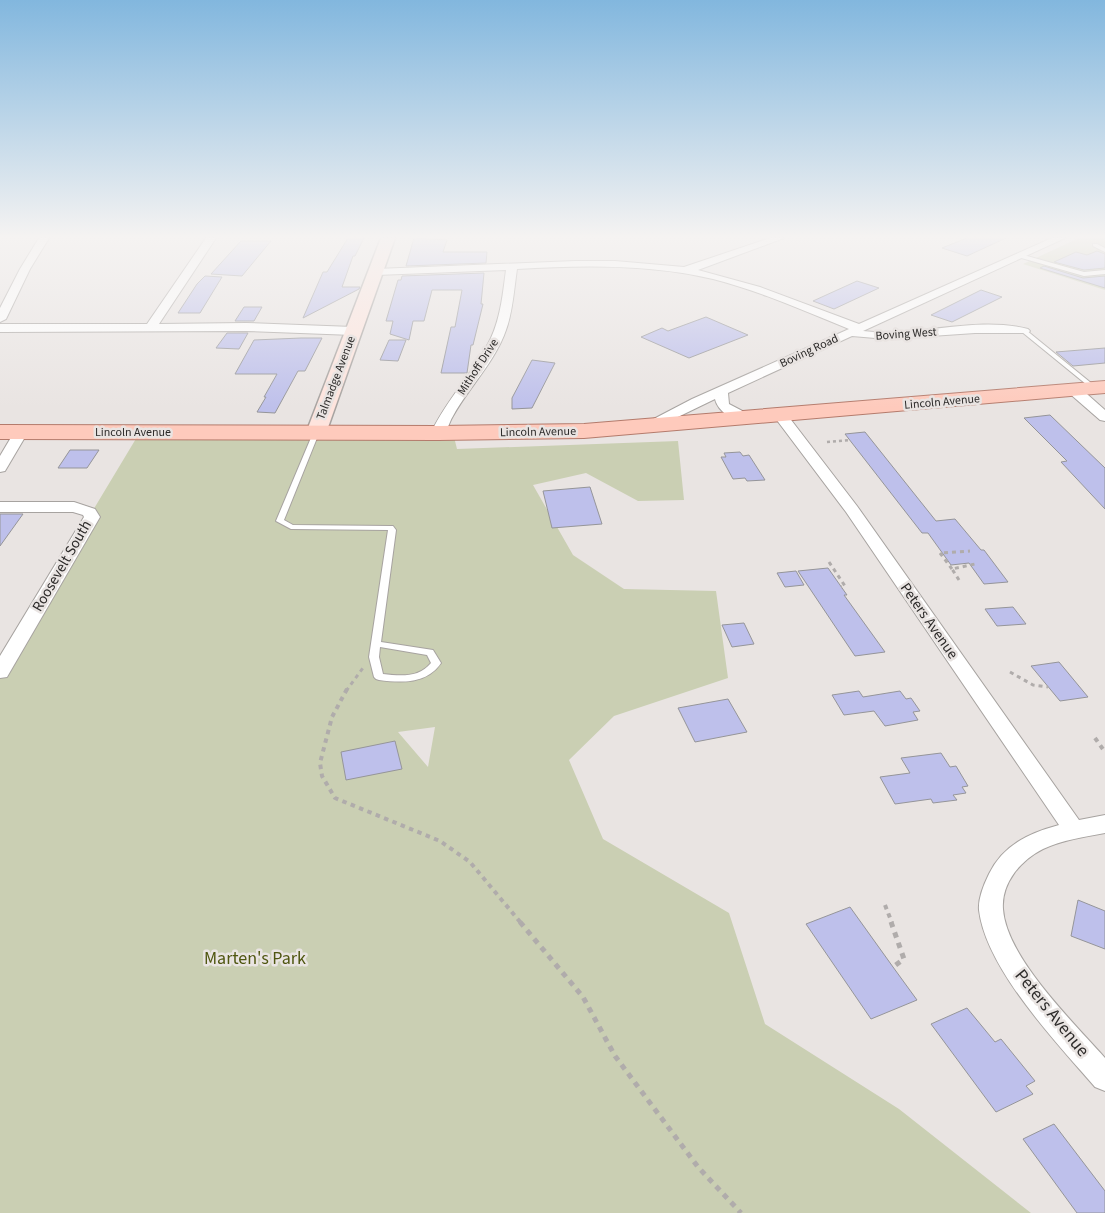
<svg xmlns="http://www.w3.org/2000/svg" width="1105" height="1213" viewBox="0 0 1105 1213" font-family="'Source Sans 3',sans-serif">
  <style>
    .green { fill: #cacfb3; fill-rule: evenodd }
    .building { fill: #bec0eb; stroke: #959599 }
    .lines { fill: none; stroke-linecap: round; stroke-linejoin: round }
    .lane-casing { stroke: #a7a3a0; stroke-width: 2 }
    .street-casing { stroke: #a7a3a0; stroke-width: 2 }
    .secondary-casing { stroke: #a7a3a0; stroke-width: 3 }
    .primary-casing { stroke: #b47b6c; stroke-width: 2 }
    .path-far3 { stroke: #b0acab; stroke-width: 2.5; stroke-dasharray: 3 3; stroke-linecap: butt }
    .path-far2 { stroke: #b0acab; stroke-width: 3; stroke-dasharray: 4 4; stroke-linecap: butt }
    .path-far1 { stroke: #b0acab; stroke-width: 4; stroke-dasharray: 4.5 4.5; stroke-linecap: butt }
    .path { stroke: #b0acab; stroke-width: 5; stroke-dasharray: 5.5 5.5; stroke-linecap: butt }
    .lane { fill: #fff; fill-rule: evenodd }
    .street { fill: #fff; fill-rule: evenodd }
    .secondary { fill: #fee4dd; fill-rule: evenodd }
    .primary { fill: #fecabc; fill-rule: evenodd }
    .labels { text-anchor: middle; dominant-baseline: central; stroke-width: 5; stroke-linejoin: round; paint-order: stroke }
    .far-street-label { font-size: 12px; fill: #2d2b2a; stroke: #e9e4e2 }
    .street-label { font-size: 15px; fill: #2d2b2a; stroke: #e9e4e2 }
    .near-park-label { font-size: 18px; fill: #4f5610; stroke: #e9e4e2 }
    .near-street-label { font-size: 18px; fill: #2d2b2a; stroke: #e9e4e2 }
  </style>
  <rect width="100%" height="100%" fill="#e9e4e2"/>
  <g class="green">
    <polygon points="1079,238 1105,238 1105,290 1023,264"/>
    <path d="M140,432L453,433L457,449L678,441L684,500L638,501L586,473L533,485L573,555L624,589L716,591L728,678L614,716L569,760L603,839L729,913L765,1024L899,1109L1031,1213H0V665ZM435,727L428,767L398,732Z"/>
  </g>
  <g class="building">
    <polygon points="348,238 364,238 355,256 353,256 342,287 360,287 359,289 303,318 323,272 327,272"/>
    <polygon points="414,238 447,240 443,252 487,252 486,263 406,266"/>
    <polygon points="967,238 1006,238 967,256 942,248"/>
    <polygon points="241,241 271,241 242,276 211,274"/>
    <polygon points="1097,251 1105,254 1105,268 1084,270 1054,262 1076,252 1087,255"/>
    <polygon points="1044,266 1083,278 1105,276 1105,288 1040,268"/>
    <polygon points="484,273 481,304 483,304 473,345 471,345 467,373 441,373 451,327 455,327 462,290 432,290 424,321 413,321 409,340 390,334 393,321 386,321 398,280 401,280 402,276"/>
    <polygon points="205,276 222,277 200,313 178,313 197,284"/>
    <polygon points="857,281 879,288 834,309 813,301"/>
    <polygon points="981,290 1002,297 952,322 931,315"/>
    <polygon points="244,307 262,307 254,321 235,321"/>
    <polygon points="706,317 748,335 689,358 641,337 662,328 668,331"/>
    <polygon points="227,333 248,333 239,349 216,348"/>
    <polygon points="301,338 322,338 305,371 298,371 275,413 257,412 266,397 264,397 277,374 235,374 254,340"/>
    <polygon points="389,340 406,340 398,361 380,360"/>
    <polygon points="1105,348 1105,363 1073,366 1056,352"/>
    <polygon points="532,360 555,363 532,408 512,409 512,398"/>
    <polygon points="1050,415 1105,468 1105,509 1061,462 1067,461 1024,418"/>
    <polygon points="865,432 936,521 955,519 981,550 984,550 1008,582 984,584 969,563 951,565 928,533 922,533 845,434"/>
    <polygon points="70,450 99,450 87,468 58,468"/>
    <polygon points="740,452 743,456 749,455 765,480 747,481 745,478 733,479 721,457 726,457 724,453"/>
    <polygon points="590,487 602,524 552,528 543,491"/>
    <polygon points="0,514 23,514 0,546"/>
    <polygon points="828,568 847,595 844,595 885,652 855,656 798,571"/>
    <polygon points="796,571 804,585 785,587 777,573"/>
    <polygon points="1013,607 1026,624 997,626 985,609"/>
    <polygon points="744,623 754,644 732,647 722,625"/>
    <polygon points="1059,662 1088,697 1060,701 1031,666"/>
    <polygon points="859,691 863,697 900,691 906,699 911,698 920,711 913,712 918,720 885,726 874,711 844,715 832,695"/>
    <polygon points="728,699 747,732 695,742 678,708"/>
    <polygon points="395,741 402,769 346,780 341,752"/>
    <polygon points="941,753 950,767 956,766 968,786 962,787 966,793 953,795 957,800 933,803 931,799 895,804 880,777 910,773 901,758"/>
    <polygon points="1078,900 1105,911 1105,949 1071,936"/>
    <polygon points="850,907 893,967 917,1000 871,1019 806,924"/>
    <polygon points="967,1008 995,1042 1001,1039 1035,1081 1026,1086 1033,1094 996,1112 931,1024"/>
    <polygon points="1054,1124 1105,1191 1105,1213 1077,1213 1023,1139"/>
  </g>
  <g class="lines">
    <g class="lane-casing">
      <g id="lane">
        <polygon points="1093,244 1097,244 1105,248 1105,252 1093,246"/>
        <polygon points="1020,254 1084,272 1105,270 1105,274 1084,276 1018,257 1017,256"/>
        <polygon points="1022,330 1026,330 1096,387 1096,389 1092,389 1022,332"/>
        <path d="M316,431L319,433L284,520L293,525L390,526H393L396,530L381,642L433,650L441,663C427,684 402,683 379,680L376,679L374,677L369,657L388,530L291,529L276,521L313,433ZM380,647L427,655L431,663C419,678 400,676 383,674L379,657Z"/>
      </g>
    </g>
    <g class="street-casing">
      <g id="street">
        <polygon points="39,238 49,238 30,269 6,319 0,322 0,308 20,269"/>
        <polygon points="206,238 216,238 159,324 246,323 353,327 359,331 353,335 246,331 0,332 0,324 147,324"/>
        <path d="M770,238H784L698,270L760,287L859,324L1052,238H1065L863,331C918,338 974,315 1028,329L1030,331L1028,333H975L887,339L852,336L728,393L729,404L750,415L752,418L750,421C736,424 718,412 715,399L651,430L646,429L644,426L646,423L692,399L849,329C804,311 760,291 713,279C649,264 582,265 517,269C514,289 513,311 506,330C495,362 469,387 453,416C448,424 447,435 438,437L431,433C447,398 475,372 491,338C501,316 503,292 506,270L376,275L371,272L376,269L575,261H615L684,267Z"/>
        <polygon points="1074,386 1079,387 1105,410 1105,421 1100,420 1069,393 1068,390"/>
        <path d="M780,411L785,412L857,506L1079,820L1105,815V833C1084,837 1062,840 1043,849C1021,860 1001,883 1003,909C1006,957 1074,1023 1105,1058V1091L1095,1087C1057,1043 986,969 979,910C978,899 984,884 989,874C1003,845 1029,833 1059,825L846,512L773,415Z"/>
        <polygon points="21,428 28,432 5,471 0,472 0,456 16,429"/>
        <polygon points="0,502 74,502 95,509 100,517 7,677 0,678 0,656 84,517 83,515 73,512 0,512"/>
      </g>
    </g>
    <g class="secondary-casing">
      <polygon id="secondary" points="381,238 395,238 326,433 323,437 316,439 309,437 306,433"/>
    </g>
    <g class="primary-casing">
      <polygon id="primary" points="1105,381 1105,393 584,438 438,440 0,439 0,425 438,426 584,424"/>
    </g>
    <polyline class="path-far3" points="827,442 850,440"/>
    <g class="path-far2">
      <polyline points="829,562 845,586 841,587"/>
      <polyline points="952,569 940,553 970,551"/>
      <polyline points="959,580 952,569 975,564"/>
      <polyline points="1010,672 1033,685 1048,687"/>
      <polyline points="346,691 363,668"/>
    </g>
    <g class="path-far1">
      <polyline points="347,689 332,717 320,763 322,776 335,798 440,841 470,862 521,923"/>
      <polyline points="1095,738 1105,752"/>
      <polyline points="885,905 892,923"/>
    </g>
    <g class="path">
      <polyline points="520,922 583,997 615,1056 698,1167 741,1213"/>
      <polyline points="891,922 904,959 893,967"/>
    </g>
    <use href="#lane" class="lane"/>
    <use href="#street" class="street"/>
    <use href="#secondary" class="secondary"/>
    <use href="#primary" class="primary"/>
  </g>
  <linearGradient id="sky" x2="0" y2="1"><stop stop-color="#82b7de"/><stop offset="0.58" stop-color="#f5f3f2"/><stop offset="1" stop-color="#f5f3f2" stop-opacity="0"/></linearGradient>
  <rect width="1105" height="408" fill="url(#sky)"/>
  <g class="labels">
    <g class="far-street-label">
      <text transform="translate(906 334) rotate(-4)">Boving West</text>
      <text transform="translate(809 351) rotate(-25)">Boving Road</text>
      <text transform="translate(478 367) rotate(-57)">Mithoff Drive</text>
      <text transform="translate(336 378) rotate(-69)">Talmadge Avenue</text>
      <text transform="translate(942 402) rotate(-5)">Lincoln Avenue</text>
      <text x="133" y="432">Lincoln Avenue</text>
      <text transform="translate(538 432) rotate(-1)">Lincoln Avenue</text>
    </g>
    <g class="street-label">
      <text transform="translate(62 566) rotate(-60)">Roosevelt South</text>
      <text transform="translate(929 621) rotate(55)">Peters Avenue</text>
    </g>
    <g class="near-park-label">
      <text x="255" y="958">Marten's Park</text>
    </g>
    <g class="near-street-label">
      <text transform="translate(1052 1013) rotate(51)">Peters Avenue</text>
    </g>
  </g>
</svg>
